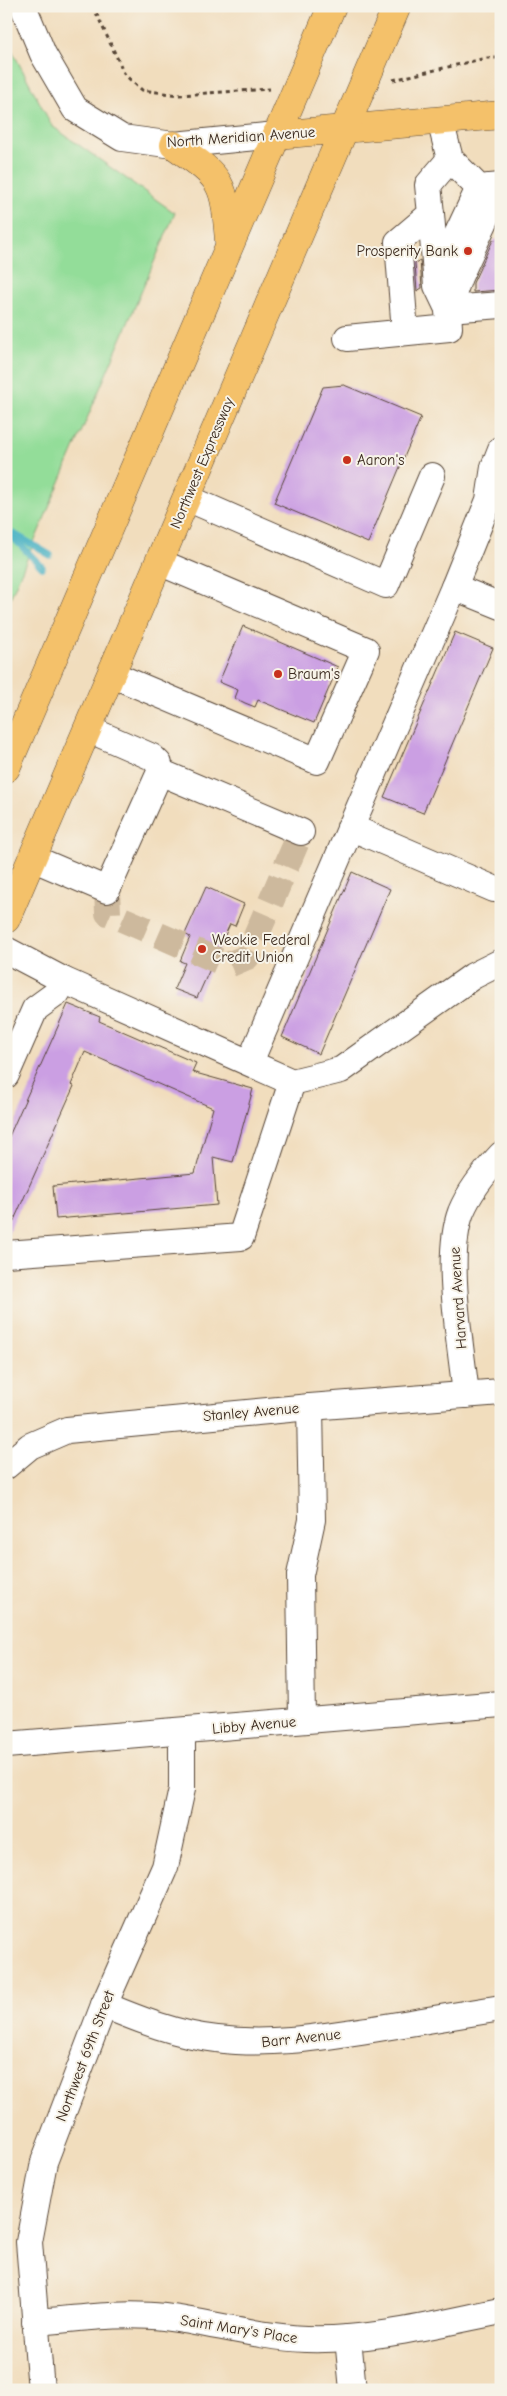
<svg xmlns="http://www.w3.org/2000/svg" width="507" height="2396" viewBox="0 0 507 2396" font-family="'Comic Neue',sans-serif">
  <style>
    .green { fill: #93dd99; stroke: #67845c }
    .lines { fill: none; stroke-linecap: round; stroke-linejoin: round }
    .stream { stroke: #45b0c3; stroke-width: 7 }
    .building { fill: #cb9fe3 }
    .minor-tunnel { stroke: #cdb99d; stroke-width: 26; stroke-dasharray: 26 13; stroke-linecap: butt }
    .minor-casing { stroke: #564536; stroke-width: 28 }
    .major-casing { stroke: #564536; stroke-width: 29 }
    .highway-casing { stroke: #564536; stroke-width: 29 }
    .path { stroke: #564536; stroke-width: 3; stroke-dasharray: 4 4; stroke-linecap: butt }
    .minor { stroke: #fff; stroke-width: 26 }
    .major { stroke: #f4c16b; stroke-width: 28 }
    .highway { stroke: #f4c16b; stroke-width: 28 }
    .poi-dot { fill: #c8321e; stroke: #f7f3e8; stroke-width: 2 }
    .labels { text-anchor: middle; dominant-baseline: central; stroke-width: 4; stroke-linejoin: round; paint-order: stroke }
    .street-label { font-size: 15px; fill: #3b2a1e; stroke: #f7f3e8 }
    .poi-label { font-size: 15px; fill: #3b2a1e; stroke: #f7f3e8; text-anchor: start }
  </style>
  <rect width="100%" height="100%" fill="#f7f3e8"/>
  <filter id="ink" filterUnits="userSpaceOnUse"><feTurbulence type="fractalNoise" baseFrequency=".02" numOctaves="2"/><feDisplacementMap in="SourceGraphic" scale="10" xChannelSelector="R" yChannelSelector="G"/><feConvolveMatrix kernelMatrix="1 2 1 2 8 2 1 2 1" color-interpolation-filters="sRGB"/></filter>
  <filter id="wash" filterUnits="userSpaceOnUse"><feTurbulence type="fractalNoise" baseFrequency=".0096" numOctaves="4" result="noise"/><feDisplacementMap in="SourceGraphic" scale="20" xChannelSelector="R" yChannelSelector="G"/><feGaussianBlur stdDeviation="1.12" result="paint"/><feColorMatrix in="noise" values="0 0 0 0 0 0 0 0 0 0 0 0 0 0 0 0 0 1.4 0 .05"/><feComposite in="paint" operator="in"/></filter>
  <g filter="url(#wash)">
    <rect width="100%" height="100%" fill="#f1ddbd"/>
    <polygon class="green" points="6,39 52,126 175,213 6,608"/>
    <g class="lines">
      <g class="stream">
        <polyline points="6,530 42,567"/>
        <polyline points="14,534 50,555"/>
      </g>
    </g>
    <g id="blocks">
      <g class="building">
        <polygon points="501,239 501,290 473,292 473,283 493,240"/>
        <polygon points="420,260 422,288 417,291 415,263"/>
        <polygon points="344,385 421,417 368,543 274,503 323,387"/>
        <polygon points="243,626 338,667 314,723 258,700 255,707 245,703 235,698 238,690 219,682"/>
        <polygon points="455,632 493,648 423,813 384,797"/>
        <polygon points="352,872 390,889 319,1054 282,1037"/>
        <polygon points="206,887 244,904 235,926 230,924 197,998 174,989 185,963 180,961 190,937 185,934"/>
        <polygon points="68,1004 100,1017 99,1021 196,1063 192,1072 253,1089 233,1162 213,1157 217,1205 56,1219 53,1186 195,1173 213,1108 85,1052 71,1085 74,1086 6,1238 6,1143"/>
      </g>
    </g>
  </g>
  <g filter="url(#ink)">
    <use href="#blocks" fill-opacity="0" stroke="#564536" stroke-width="1"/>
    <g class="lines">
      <polyline class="minor-tunnel" points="107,890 108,913 228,965 247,957 301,832"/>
      <g class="minor-casing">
        <g id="minor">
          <polyline points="23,6 43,54 75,109 122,138 174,145 276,135"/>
          <polyline points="440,120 450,159 479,188 501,186"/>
          <polyline points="459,275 456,237 479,188"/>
          <polyline points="448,309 459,277 491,208 490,187"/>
          <polyline points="448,309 501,305"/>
          <polyline points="405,332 398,242 431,214 428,185 450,159"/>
          <polyline points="347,338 449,328 448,309 437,286 431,214"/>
          <polyline points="187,498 386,585 432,476"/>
          <polyline points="454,587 501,606"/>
          <polyline points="111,674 317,761 366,650 159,562"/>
          <polyline points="160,772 301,832"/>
          <polyline points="350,827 494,889"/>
          <polyline points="32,858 107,890 160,772 159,764 152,757 88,729"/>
          <polyline points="6,950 63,980 292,1082 341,1070 473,976 501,962"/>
          <polyline points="250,1062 454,587 489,500 494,467 501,449"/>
          <polyline points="6,1075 35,1009 57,993 63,980"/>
          <polyline points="6,1254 241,1237 292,1082"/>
          <path d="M466,1395C461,1345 444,1257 461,1212C470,1190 485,1172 501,1155"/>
          <polyline points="6,1466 30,1446 67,1430 310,1407 501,1392"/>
          <polyline points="302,1720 300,1575 312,1520 310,1407"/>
          <polyline points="6,1745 501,1704"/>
          <path d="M104,2005C140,2020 178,2035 217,2039C270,2046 321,2037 373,2029C415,2022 458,2015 501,2008"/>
          <path d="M35,2322C77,2319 122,2312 164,2317C212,2323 258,2337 306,2339C372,2341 437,2324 501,2311"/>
          <polyline points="348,2338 353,2390"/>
          <polyline points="41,2390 29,2242 44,2162 104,2005 165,1867 182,1789 182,1731"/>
        </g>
      </g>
      <g class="major-casing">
        <polyline id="major" points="276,135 501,115"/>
      </g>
      <g class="highway-casing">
        <g id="highway">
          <path d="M174,145C224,180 224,181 229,241"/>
          <polyline points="6,768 332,6"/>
          <polyline points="6,919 397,6"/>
        </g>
      </g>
      <g class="path">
        <polyline points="93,6 125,75 142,90 178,95 270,89"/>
        <polyline points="393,80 486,58 501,58"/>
      </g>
      <use href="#minor" class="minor"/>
      <use href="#major" class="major"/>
      <use href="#highway" class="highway"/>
    </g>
  </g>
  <g class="poi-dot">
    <circle cx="468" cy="251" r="5"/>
    <circle cx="347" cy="460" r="5"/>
    <circle cx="278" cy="674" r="5"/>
    <circle cx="202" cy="949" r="5"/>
  </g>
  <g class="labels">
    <g class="street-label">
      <text transform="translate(241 137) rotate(-4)">North Meridian Avenue</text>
      <text transform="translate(202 463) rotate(-67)">Northwest Expressway</text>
      <text transform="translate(458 1298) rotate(-94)">Harvard Avenue</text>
      <text transform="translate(251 1412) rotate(-5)">Stanley Avenue</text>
      <text transform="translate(254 1725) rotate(-5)">Libby Avenue</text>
      <text transform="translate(301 2038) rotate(-6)">Barr Avenue</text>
      <text transform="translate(85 2056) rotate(-69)">Northwest 69th Street</text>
      <text transform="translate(239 2329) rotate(9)">Saint Mary's Place</text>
    </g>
    <g class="poi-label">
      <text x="458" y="251" text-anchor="end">Prosperity Bank</text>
      <text x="357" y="460">Aaron's</text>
      <text x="288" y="674">Braum's</text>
      <text x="212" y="940">Weokie Federal<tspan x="212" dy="17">Credit Union</tspan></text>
    </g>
  </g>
  <rect width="507" height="2396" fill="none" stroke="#f7f3e8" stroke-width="25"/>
</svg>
